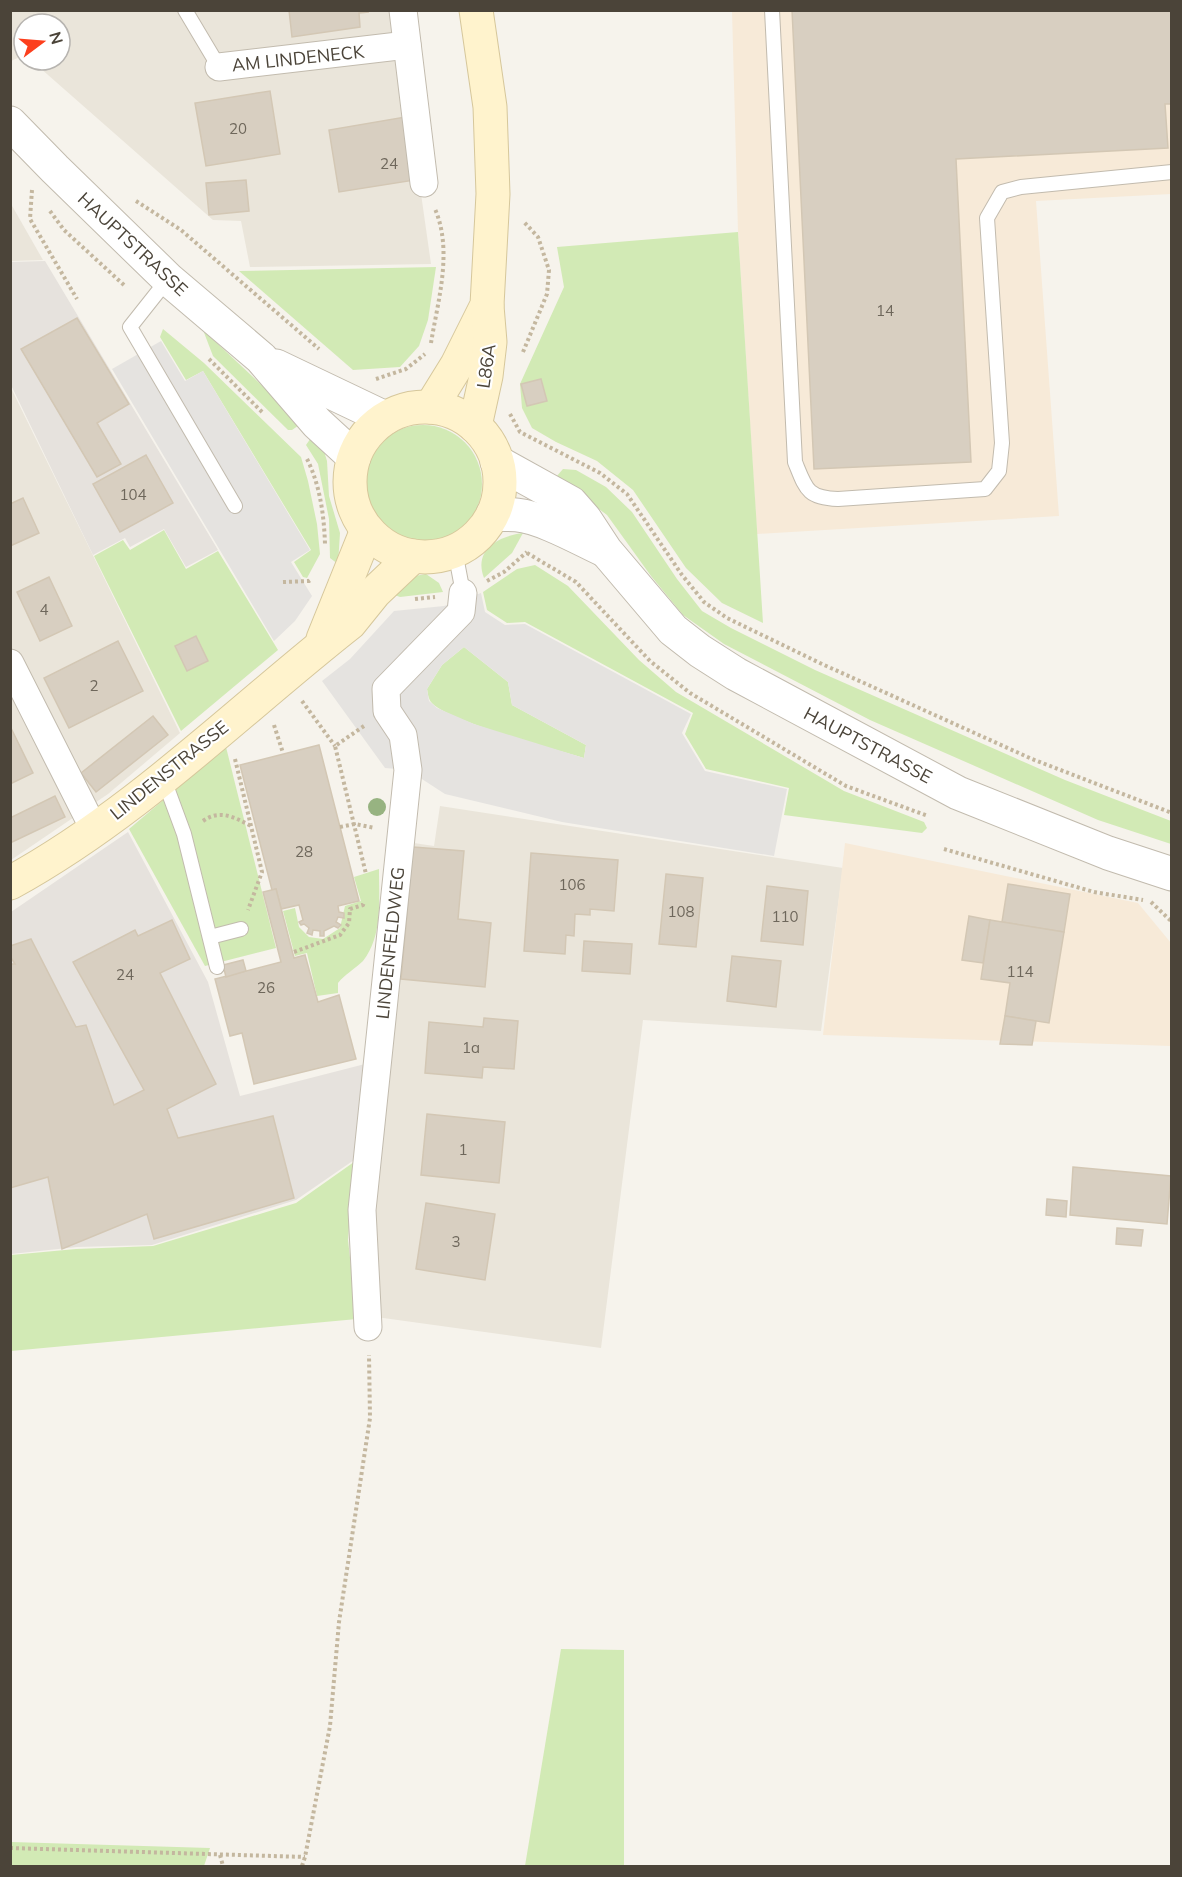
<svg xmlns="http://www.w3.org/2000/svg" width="1182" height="1877" viewBox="0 0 1182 1877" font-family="Mulish,sans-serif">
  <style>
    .residential { fill: #eae5da }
    .commercial { fill: #f7ead8 }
    .industrial { fill: #e6e2dd }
    .green { fill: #d2eab5 }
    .parking { fill: #e5e3e0; fill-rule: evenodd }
    .building { fill: #d8cfc1; stroke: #d3c7b4; stroke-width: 1.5 }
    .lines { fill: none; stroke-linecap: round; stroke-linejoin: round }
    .service-casing { stroke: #c2bbae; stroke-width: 16 }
    .minor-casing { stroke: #c2bbae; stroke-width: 29 }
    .tertiary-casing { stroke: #c2bbae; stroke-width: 35 }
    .secondary-casing { stroke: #d6c79b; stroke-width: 35 }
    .path { stroke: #c4b79f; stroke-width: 4; stroke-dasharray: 3 3; stroke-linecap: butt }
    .service { stroke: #fff; stroke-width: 14 }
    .minor { stroke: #fff; stroke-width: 27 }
    .tertiary { stroke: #fff; stroke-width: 33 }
    .secondary { stroke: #fff3cd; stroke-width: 33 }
    .tree { fill: #97b381 }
    .labels { text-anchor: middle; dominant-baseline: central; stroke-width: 4.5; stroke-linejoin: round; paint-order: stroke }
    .number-label { font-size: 15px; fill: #6e675b }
    .street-label { font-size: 18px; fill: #4b4439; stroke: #fff }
  </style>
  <rect width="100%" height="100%" fill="#f6f3ec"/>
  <g class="residential">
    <polygon points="11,11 395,11 431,264 250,267 241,221 213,220 31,60 60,60 60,24 24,24 24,55 11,61"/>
    <polygon points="11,204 43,260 11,261"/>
    <polygon points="10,386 180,733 108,794 11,860"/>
    <polygon points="440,806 843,868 821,1031 643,1020 601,1348 376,1317 370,1223 407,842 434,846"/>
  </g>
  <g class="commercial">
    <polygon points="732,11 1171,11 1171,194 1036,201 1059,516 757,534 738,232"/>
    <polygon points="845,843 1138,903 1171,943 1171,1046 823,1035"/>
  </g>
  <g class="industrial">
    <polygon points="45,261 218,550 186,567 164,529 130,547 125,538 93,555 11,385 11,262"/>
    <polygon points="128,832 208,982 240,1096 365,1064 354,1160 296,1200 152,1245 77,1247 11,1254 11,912"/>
  </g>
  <g class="green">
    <polygon points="738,232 763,623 722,603 686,568 633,490 597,461 556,442 532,428 522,408 520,384 564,287 557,247"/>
    <polygon points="436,267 428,320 419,346 400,367 353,370 239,271"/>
    <polygon points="163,329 204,363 301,457 308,481 317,524 320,554 307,578 303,577 294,562 311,550 203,371 186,380 160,337"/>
    <polygon points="203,330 302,423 292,430 288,430 213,356"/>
    <circle cx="423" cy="484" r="59"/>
    <polygon points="313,435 323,448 327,461 329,496 340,533 338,564 330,558 329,519 318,464 306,445"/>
    <polygon points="563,469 576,470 606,487 632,512 677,579 702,611 731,628 815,670 1065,780 1171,821 1171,844 1098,820 870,720 724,644 683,615 651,576 607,515 556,477"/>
    <polygon points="164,530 186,569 218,551 278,650 181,731 94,556 123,540 130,550"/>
    <path d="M523,533L512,553L484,578C473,549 499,536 523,533Z"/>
    <polygon points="535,565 568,586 639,660 676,692 844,791 924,822 927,828 922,833 784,815 789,788 706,769 685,734 693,713 525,622 507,623 487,610 483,592 517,569"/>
    <polygon points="426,574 439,583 443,592 400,597 392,594 409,577"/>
    <path d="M464,647L508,682L512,705L586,745L584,758C557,750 444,720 431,702C428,698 428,693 427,689L442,665Z"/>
    <polygon points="226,747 276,948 205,966 129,829"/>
    <path d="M379,869C379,899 383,936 363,961C355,969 345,974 338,983V993L317,996L307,953L295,956L283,911L295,908L299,927L309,937L323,939L340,928L345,906L361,901L354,877Z"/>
    <polygon points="354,1162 348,1240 357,1319 11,1351 11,1255 76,1249 153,1246 296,1203"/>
    <polygon points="561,1649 624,1650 624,1866 525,1866"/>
    <polygon points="11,1842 210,1848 204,1866 11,1866"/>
  </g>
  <g class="parking">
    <polygon points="161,341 185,381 203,371 310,550 291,562 312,596 295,621 274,641 112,369"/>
    <path d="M481,593L485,612L505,625L525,624L691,714L682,733L705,771L787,789L774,856L562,822L445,794L408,770L385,768L322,681L350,659L394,611L444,606ZM464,647L508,682L512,705L586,745L584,758L474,724L437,708L429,701L427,689L442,665Z"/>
  </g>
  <g class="building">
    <polygon points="289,10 367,10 368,12 359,13 360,27 292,37"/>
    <polygon points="792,10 1172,10 1172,104 1165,104 1168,148 956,159 971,462 814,469"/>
    <polygon points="270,91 280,154 206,166 195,103"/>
    <polygon points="405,117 415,180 339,192 329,130"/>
    <polygon points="246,180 249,211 209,215 206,183"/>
    <polygon points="77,318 129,404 97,423 121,464 97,477 21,349"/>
    <polygon points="541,379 547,401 527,406 521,384"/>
    <polygon points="146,455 173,503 120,532 93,484"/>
    <polygon points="23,498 39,533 10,546 10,504"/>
    <polygon points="49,577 72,626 40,641 17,592"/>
    <polygon points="196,636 208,661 187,671 175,646"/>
    <polygon points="118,641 143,691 69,728 44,678"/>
    <polygon points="153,716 168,735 96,792 81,773"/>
    <polygon points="10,726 33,773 10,784"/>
    <polygon points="319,745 359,901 338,906 339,912 344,913 344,918 338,917 336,922 341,925 338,928 334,926 324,931 324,936 320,936 320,931 313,930 312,935 307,933 309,928 304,924 301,925 299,922 303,920 299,905 281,909 276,889 272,890 240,765"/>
    <polygon points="55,796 65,817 10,843 10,818"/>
    <polygon points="413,847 464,851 458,919 491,923 485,987 401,979"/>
    <polygon points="531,853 618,860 614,911 590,909 590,915 575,914 574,936 566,935 565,954 524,951"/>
    <polygon points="666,874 703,878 696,947 659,944"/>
    <polygon points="1008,884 1070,894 1064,932 1002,922"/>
    <polygon points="767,886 808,891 803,945 761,941"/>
    <polygon points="276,889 294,958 305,955 318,1002 339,995 356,1059 254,1084 242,1033 230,1036 215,979 281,962 263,892"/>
    <polygon points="969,916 990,920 983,963 962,960"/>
    <polygon points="172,920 190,959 160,973 216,1084 167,1109 178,1138 273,1116 294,1198 154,1239 147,1214 62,1249 48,1177 10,1188 10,964 15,964 10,956 10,946 31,939 76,1027 86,1025 114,1105 144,1090 73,962 135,930 138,936"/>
    <polygon points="990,920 1064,932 1049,1023 1005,1016 1010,983 981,979"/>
    <polygon points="584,941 632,944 630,974 582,971"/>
    <polygon points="732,956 781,961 776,1007 727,1001"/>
    <polygon points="243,960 246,971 226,977 223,965"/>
    <polygon points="1005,1016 1036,1021 1032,1045 1000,1044"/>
    <polygon points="484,1018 518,1021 514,1069 483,1067 482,1078 425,1073 429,1022 483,1027"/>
    <polygon points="427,1114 505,1122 499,1183 421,1175"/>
    <polygon points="1073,1167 1171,1176 1167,1224 1070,1215"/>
    <polygon points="1047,1199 1067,1201 1066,1217 1046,1215"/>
    <polygon points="426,1203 495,1214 485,1280 416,1269"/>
    <polygon points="1117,1228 1143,1230 1141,1246 1116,1244"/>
  </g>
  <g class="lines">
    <g class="service-casing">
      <g id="service">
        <polyline points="185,10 219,67"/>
        <path d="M772,10L795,462C806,489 807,498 838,499L985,489L999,471L1002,443L987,218L1002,192L1021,187L1172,172"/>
        <polyline points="168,279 130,327 235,506"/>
        <polyline points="455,551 463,593"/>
        <polyline points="163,777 184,834 217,967"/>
        <polyline points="210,937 241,929"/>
      </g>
    </g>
    <g class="minor-casing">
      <g id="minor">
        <polyline points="403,10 424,183"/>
        <polyline points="219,67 407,45"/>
        <polyline points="10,663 95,831"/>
        <polyline points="368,1327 362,1210 408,770 403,735 387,711 386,689 461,612 463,593"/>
      </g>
    </g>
    <g class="tertiary-casing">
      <g id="tertiary">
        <polyline points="10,123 55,169 168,279 261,358 317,423 354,457"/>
        <polyline points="276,366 385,418"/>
        <polyline points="497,462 571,503 585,519 606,551 673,630 700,651 736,674 958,793 1108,853 1172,874"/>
        <path d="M493,514C501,515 509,514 517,515C544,518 580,539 604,550"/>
      </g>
    </g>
    <g class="secondary-casing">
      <g id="secondary">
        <polyline points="431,407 457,365 487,305 493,194 490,107 476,10"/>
        <circle cx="425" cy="482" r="75"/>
        <polyline points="475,426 486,376 490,342 487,306"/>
        <polyline points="323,639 367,530"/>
        <path d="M10,883C136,814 238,711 350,623L375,592L413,556"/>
      </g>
    </g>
    <g class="path">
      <polyline points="32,190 30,219 77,299"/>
      <polyline points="136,201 181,230 319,349"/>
      <polyline points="50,211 64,230 125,286"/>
      <path d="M431,343C438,300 453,251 435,209"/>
      <polyline points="523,352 547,294 549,270 538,237 524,222"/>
      <polyline points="209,359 263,413"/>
      <polyline points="376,379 406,369 425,354"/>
      <polyline points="510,414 520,432 600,473 627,494 682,575 704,602 727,618 822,664 1032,759 1172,813"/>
      <path d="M307,459C320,485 324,515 325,544"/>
      <polyline points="527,553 576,582 650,661 690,693 846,786 928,816"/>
      <polyline points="487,581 504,572 527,552"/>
      <polyline points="283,582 309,581 312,579"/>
      <polyline points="415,599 435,597"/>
      <polyline points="302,701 335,746"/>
      <polyline points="274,725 283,753"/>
      <polyline points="364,726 335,746 366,874"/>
      <polyline points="235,759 262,872 248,910"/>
      <path d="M203,821C220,809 234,817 251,826"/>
      <polyline points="340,827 355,824 375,828"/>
      <polyline points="944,849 1094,892 1143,900"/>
      <polyline points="1151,902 1172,922"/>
      <polyline points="294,952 340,935 349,923 350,909 363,905 364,902"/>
      <polyline points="10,1848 305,1857"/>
      <polyline points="220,1855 223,1866"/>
      <polyline points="302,1866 305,1857 330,1726 339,1622 370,1418 369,1355"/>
    </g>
    <use href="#service" class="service"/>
    <use href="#minor" class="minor"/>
    <use href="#tertiary" class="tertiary"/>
    <use href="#secondary" class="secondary"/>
  </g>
  <circle class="tree" cx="377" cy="807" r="9"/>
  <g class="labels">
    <g class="number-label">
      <text x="238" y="128">20</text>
      <text x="389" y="163">24</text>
      <text x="885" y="310">14</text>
      <text x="133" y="494">104</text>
      <text x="44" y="609">4</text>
      <text x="94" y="685">2</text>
      <text x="304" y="851">28</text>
      <text x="572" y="884">106</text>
      <text x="681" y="911">108</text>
      <text x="785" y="916">110</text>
      <text x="1020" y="971">114</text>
      <text x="125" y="974">24</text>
      <text x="266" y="987">26</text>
      <text x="471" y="1047">1a</text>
      <text x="463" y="1149">1</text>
      <text x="456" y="1241">3</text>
    </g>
    <g class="street-label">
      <text transform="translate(298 58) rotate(-6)">AM LINDENECK</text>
      <text transform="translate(133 244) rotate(43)">HAUPTSTRASSE</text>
      <text transform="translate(486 366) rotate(-82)">L86A</text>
      <text transform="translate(868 745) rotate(28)">HAUPTSTRASSE</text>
      <text transform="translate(169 770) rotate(-39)">LINDENSTRASSE</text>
      <text transform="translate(390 943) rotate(-84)">LINDENFELDWEG</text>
    </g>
  </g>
  <rect width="1182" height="1877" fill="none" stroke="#4b4439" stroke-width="24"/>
  <g transform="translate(42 42) rotate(74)"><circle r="28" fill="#ffffff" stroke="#b7b4b0" stroke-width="1.5"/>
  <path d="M0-4.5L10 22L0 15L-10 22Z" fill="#fc3f1d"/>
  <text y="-9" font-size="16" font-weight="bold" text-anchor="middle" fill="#4b4439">N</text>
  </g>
</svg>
